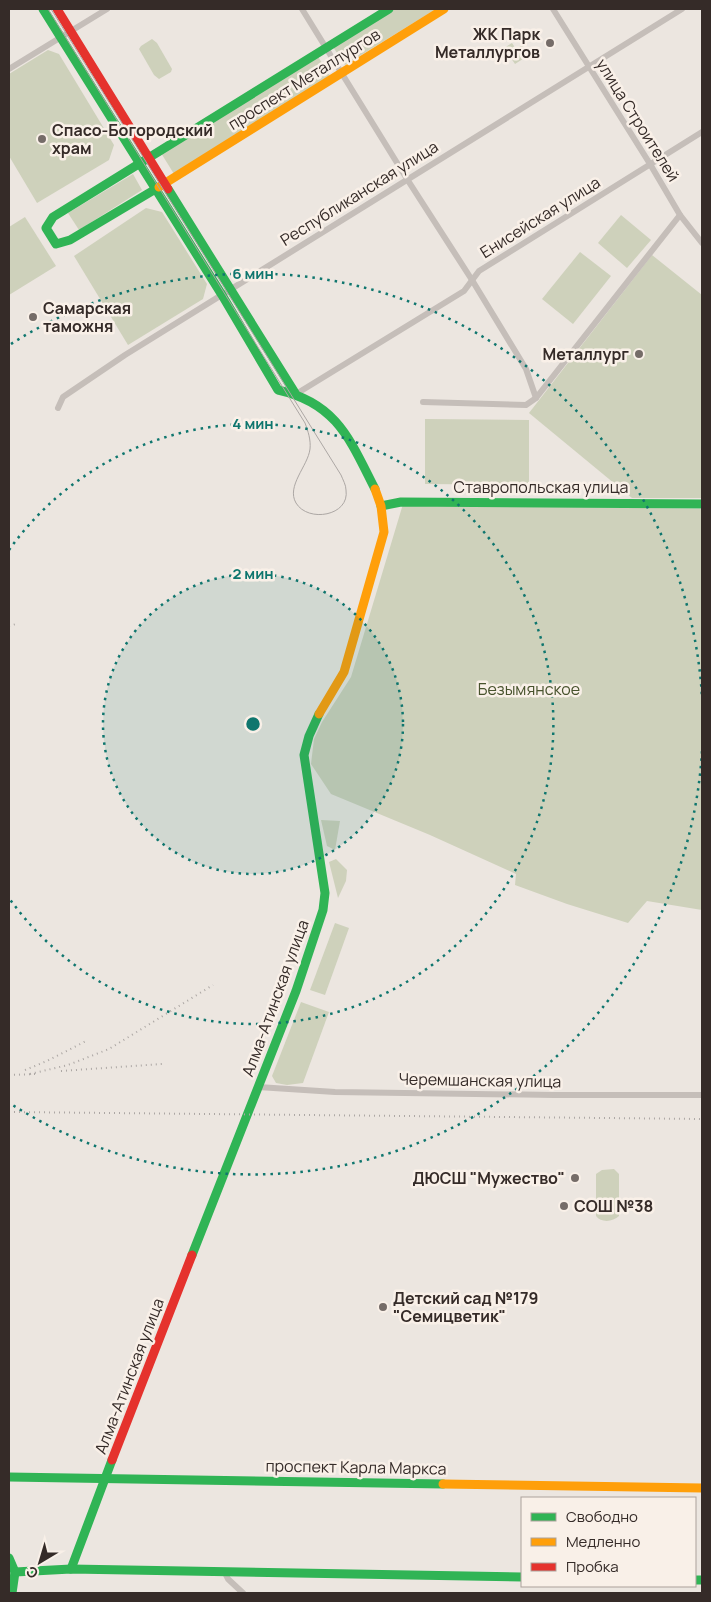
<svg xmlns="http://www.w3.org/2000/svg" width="711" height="1602" viewBox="0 0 711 1602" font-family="Manrope,sans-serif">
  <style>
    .green { fill: #ced1bb }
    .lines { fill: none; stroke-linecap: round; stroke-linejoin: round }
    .street { stroke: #c5beb9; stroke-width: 6 }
    .fast { stroke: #30b455; stroke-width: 9 }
    .slow { stroke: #ff9f0a; stroke-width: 9 }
    .jam { stroke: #e5322d; stroke-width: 9 }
    .tram { stroke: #aca7a4; stroke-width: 1 }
    .rail { stroke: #aca7a4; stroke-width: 2; stroke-dasharray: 1 4; stroke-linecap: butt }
    .ring { fill: none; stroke: #0f766e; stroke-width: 2.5; stroke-dasharray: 2.5 5 }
    .poi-dot { fill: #756c68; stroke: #f9f0e8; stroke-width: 2 }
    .labels { text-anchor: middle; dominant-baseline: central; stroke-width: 5; stroke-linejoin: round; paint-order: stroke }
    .poi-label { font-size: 16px; font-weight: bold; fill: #352b28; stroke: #f9f0e8; text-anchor: start }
    .street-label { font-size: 16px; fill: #352b28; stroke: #f9f0e8 }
    .park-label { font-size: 16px; fill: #48532d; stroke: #f9f0e8 }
    .centre { fill: #0f766e; stroke: #f9f0e8; stroke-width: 2.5 }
    .ring-label { font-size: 15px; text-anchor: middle; font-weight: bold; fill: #0f766e; stroke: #f9f0e8; stroke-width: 5; stroke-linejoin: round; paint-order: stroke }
  </style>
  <rect width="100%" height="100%" fill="#ece6e0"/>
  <g class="green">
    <polygon points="395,9 436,9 345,65 333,47"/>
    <polygon points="152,39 157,43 172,69 171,72 159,79 154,75 139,49 141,46"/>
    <polygon points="512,43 516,49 522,45 529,55 515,64 504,48"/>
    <polygon points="48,50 59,54 114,145 109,160 37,203 9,156 9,74"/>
    <polygon points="317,55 330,76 174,174 161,153"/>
    <polygon points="133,174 142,190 79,230 68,213"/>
    <polygon points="146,208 162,212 207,284 203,299 128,345 74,256"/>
    <polygon points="621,215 651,240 627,268 598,243"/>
    <polygon points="25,217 56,266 9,295 9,227"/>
    <polygon points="580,252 611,276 573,324 542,299"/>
    <polygon points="652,255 702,295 702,498 632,498 529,413"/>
    <polygon points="425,419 529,420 529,485 425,484"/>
    <polygon points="403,504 702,509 702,910 647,901 628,923 567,904 515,885 516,874 430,835 331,794 311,764 314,739 322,722 351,677"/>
    <polygon points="321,820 340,821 335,850 327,846"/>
    <polygon points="336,859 347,870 346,881 338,898 329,862"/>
    <polygon points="335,923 349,928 325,995 310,990"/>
    <polygon points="301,1002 329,1012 303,1083 287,1085 276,1083 272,1076"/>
    <path d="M614,1169L619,1174V1216C613,1222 601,1223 596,1216V1174L602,1170Z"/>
  </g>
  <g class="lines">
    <g class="street">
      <polyline points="302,9 407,179 472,280 526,369 536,398"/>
      <polyline points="553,9 650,164 680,215 702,243"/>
      <polyline points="9,69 107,9"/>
      <polyline points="296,394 464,291 479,271 702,132"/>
      <polyline points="423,402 526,405 536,398 680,215"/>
      <polyline points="58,408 63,397 125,355 682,9"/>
      <polyline points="258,1087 335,1092 554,1095 702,1095"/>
      <polyline points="225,1573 228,1579 243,1593"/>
    </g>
    <g class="fast">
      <path d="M43,9L222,295L278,390C337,403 350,440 375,489"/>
      <polyline points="159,187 70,240 56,244 46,228 53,217 389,9"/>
      <polyline points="168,189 295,393"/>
      <polyline points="381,506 401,502 702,504"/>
      <polyline points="192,1255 296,991 323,910 325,893 304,755 309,736 319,714"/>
      <polyline points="9,1477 443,1484"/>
      <polyline points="9,1558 15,1572 12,1593"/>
      <polyline points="71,1569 112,1460"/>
      <polyline points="15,1572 71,1569 522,1577"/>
      <polyline points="695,1580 702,1580"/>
    </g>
    <g class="slow">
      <polyline points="159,187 444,9"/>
      <polyline points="319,714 344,672 384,532 381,506 375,489"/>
      <polyline points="443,1484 702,1488"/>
    </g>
    <g class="jam">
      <polyline points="57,9 168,189"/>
      <polyline points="112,1460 192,1255"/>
    </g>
    <path class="tram" d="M48,9L305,423C308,431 311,440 310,449C308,466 286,486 296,503C308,523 350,516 346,490C346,485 343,480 341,475L51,9"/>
    <g class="rail">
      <polyline points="9,626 16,624"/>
      <polyline points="25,1070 47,1061 88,1040"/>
      <polyline points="61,1071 162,1064"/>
      <polyline points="30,1074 68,1065 109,1049 213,985"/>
      <polyline points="9,1075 36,1074"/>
      <polyline points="9,1112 702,1119"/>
    </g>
  </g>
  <circle cx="253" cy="724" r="150" fill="#0f766e" fill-opacity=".12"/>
  <g class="ring">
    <circle cx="253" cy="724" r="150"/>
    <path d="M9 550A300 300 0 1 1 9 898"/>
    <path d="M702 751A450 450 0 0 1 11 1104M11 344A450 450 0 0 1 702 697"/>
  </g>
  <g class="poi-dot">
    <circle cx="550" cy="43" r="5"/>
    <circle cx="42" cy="139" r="5"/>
    <circle cx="33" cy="317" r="5"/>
    <circle cx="639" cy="354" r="5"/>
    <circle cx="575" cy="1178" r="5"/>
    <circle cx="564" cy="1206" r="5"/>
    <circle cx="383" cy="1307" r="5"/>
  </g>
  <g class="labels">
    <g class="poi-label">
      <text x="540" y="34" text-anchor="end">ЖК Парк<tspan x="540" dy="18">Металлургов</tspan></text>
      <text x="52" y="130">Спасо-Богородский<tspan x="52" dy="18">храм</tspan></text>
      <text x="43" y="308">Самарская<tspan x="43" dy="18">таможня</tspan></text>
      <text x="629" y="354" text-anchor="end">Металлург</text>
      <text x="565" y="1178" text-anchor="end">ДЮСШ "Мужество"</text>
      <text x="574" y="1206">СОШ №38</text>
      <text x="393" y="1298">Детский сад №179<tspan x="393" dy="18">"Семицветик"</tspan></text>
    </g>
    <g class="street-label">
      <text transform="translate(304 79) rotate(-32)">проспект Металлургов</text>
      <text transform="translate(638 120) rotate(58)">улица Строителей</text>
      <text transform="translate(359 193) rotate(-32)">Республиканская улица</text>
      <text transform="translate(540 217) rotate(-32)">Енисейская улица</text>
      <text x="541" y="487">Ставропольская улица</text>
      <text transform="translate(275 998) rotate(-70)">Алма-Атинская улица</text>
      <text transform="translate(480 1080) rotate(1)">Черемшанская улица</text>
      <text transform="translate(129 1376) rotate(-69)">Алма-Атинская улица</text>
      <text transform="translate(356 1467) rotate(1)">проспект Карла Маркса</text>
    </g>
    <g class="park-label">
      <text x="529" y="689">Безымянское</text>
    </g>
  </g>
  <circle cx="253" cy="724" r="8" class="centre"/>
  <g class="ring-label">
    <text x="253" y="279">6 мин</text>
    <text x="253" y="429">4 мин</text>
    <text x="253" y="579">2 мин</text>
  </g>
  <rect width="711" height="1602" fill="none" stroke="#352b28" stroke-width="20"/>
  <rect x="521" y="1497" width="175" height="90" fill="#f9f0e8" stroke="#aba19b"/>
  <rect x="531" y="1513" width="25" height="8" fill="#30b455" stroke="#aba19b"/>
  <text x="566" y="1522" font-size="15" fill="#352b28">Свободно</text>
  <rect x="531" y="1538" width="25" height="8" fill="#ff9f0a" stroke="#aba19b"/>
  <text x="566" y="1547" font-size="15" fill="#352b28">Медленно</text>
  <rect x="531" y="1563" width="25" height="8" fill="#e5322d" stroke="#aba19b"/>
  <text x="566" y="1572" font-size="15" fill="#352b28">Пробка</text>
  <g transform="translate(40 1562) rotate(218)" stroke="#f9f0e8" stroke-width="4" paint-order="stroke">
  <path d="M0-4L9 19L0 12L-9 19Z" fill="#352b28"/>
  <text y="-8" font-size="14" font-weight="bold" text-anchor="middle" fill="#352b28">С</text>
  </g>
</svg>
